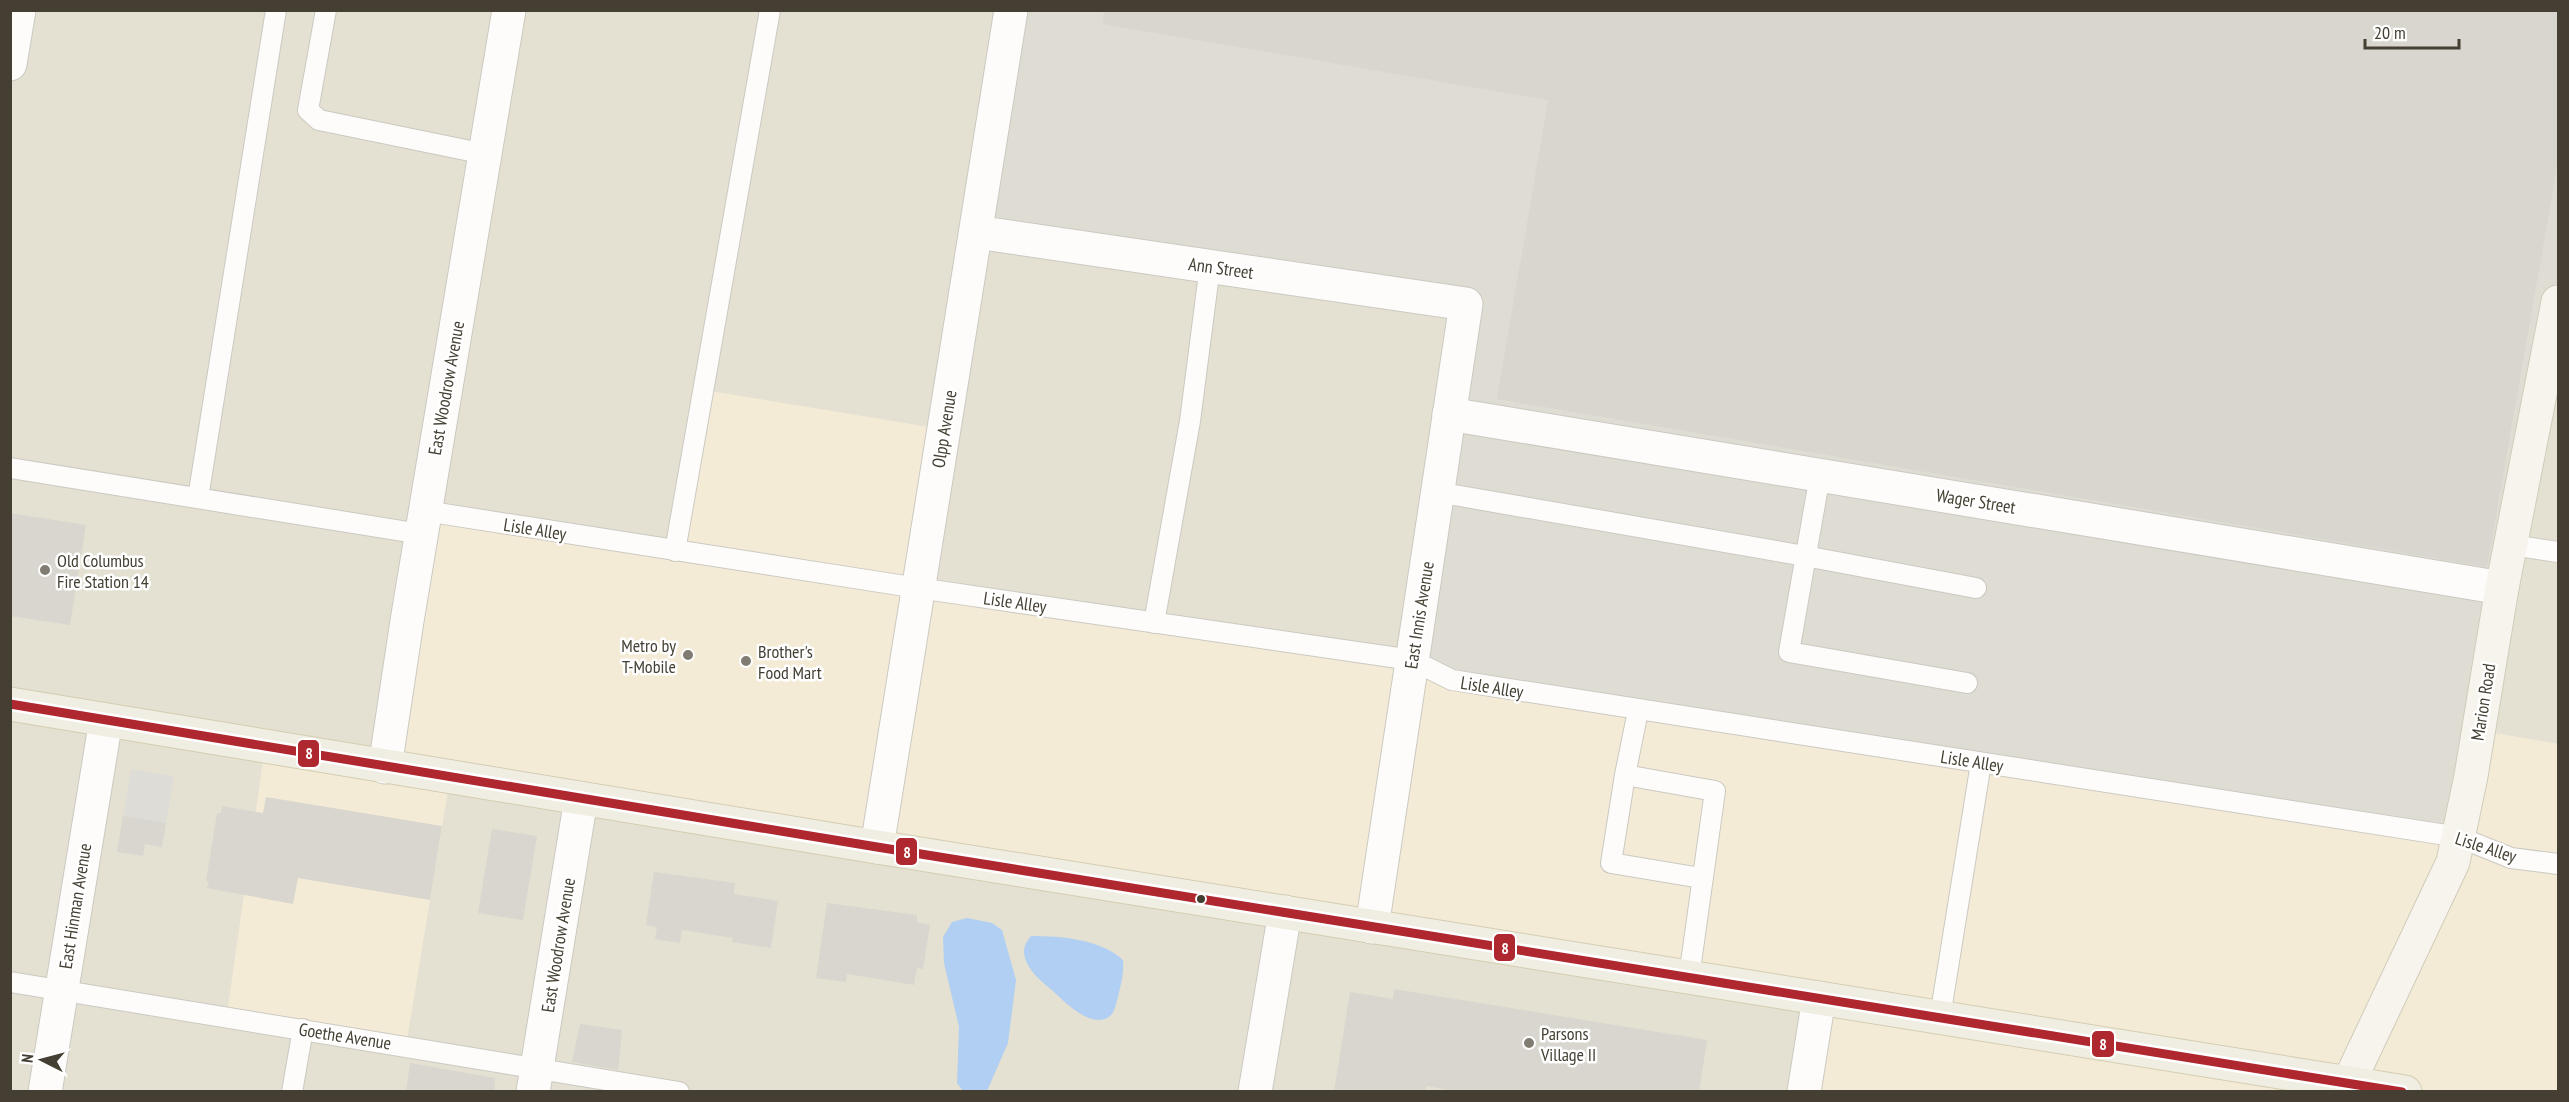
<svg xmlns="http://www.w3.org/2000/svg" width="2569" height="1102" viewBox="0 0 2569 1102" font-family="'PT Sans Narrow',sans-serif">
  <style>
    .residential { fill: #e4e1d2 }
    .commercial { fill: #f4ebd6 }
    .industrial { fill: #dfdcd3 }
    .parking { fill: #dedcd6 }
    .water { fill: #b1cff2 }
    .building { fill: #d8d6ce }
    .lines { fill: none; stroke-linecap: round; stroke-linejoin: round }
    .lane-casing { stroke: #cbc9c1; stroke-width: 22 }
    .street-casing { stroke: #cbc9c1; stroke-width: 35 }
    .secondary-casing { stroke: #cfccbb; stroke-width: 35 }
    .primary-casing { stroke: #d3cdb1; stroke-width: 35 }
    .lane { stroke: #fdfcfb; stroke-width: 20 }
    .street { stroke: #fdfcfb; stroke-width: 33 }
    .secondary { stroke: #f6f4ec; stroke-width: 33 }
    .primary { stroke: #f0eee2; stroke-width: 33 }
    .bus-1-casing { stroke: #fff; stroke-width: 14 }
    .bus-1 { stroke: #af272f; stroke-width: 9 }
    .poi-dot { fill: #807c71; stroke: #fff; stroke-width: 2 }
    .bus-dot { fill: #443f32; stroke: #fff; stroke-width: 2 }
    .labels { text-anchor: middle; dominant-baseline: central; stroke-width: 5; stroke-linejoin: round; paint-order: stroke }
    .street-label { font-size: 18px; fill: #443f32; stroke: #fff }
    .poi-label { font-size: 18px; fill: #443f32; stroke: #fff; text-anchor: start }
    .line-badge { stroke: #fff; stroke-width: 2 }
    .badge-label { font-size: 16px; text-anchor: middle; font-weight: bold; fill: #fff }
  </style>
  <rect width="100%" height="100%" fill="#efede5"/>
  <g class="residential">
    <polygon points="10,11 1008,11 1464,314 1407,667 675,546 450,777 1809,997 1794,1091 11,1091"/>
    <polygon points="2558,334 2558,744 2488,732"/>
  </g>
  <polygon class="commercial" points="704,390 941,429 913,589 1407,667 2488,732 2558,744 2558,1091 1794,1091 1809,997 450,778 406,1046 226,1021 265,747 379,765 418,506 675,546"/>
  <polygon class="industrial" points="1008,11 2558,11 2558,334 2448,840 1407,667 1464,314 973,233"/>
  <polygon class="parking" points="131,769 174,776 166,823 123,816"/>
  <g class="water">
    <polygon points="967,918 992,923 1002,930 1016,980 1008,1043 987,1091 963,1091 957,1083 959,1027 944,963 943,937 952,922"/>
    <path d="M1031,936C1060,936 1101,939 1123,960C1124,974 1121,984 1118,997C1116,1003 1115,1013 1109,1017C1092,1029 1064,1002 1054,992C1044,983 1031,974 1026,961C1022,951 1024,944 1031,936Z"/>
  </g>
  <g class="building">
    <polygon points="1104,10 2559,10 2559,156 2487,567 1497,399 1548,100 1103,24"/>
    <polygon points="10,513 86,525 70,625 10,616"/>
    <polygon points="266,797 442,826 430,900 298,878 293,904 207,888 209,882 206,881 217,813 221,813 222,806 263,813"/>
    <polygon points="123,816 166,823 162,847 145,844 143,856 117,852"/>
    <polygon points="492,829 537,836 523,920 478,913"/>
    <polygon points="654,872 735,883 734,894 778,901 771,948 732,942 733,938 682,930 680,943 655,939 657,927 646,925"/>
    <polygon points="827,903 917,915 917,922 930,925 923,969 917,968 914,985 847,974 846,982 816,978"/>
    <polygon points="1394,989 1707,1040 1699,1092 1461,1092 1426,1086 1425,1092 1334,1092 1350,992 1393,999"/>
    <polygon points="580,1024 622,1030 618,1070 572,1062"/>
    <polygon points="410,1063 495,1078 494,1092 406,1092"/>
  </g>
  <g class="lines">
    <g class="lane-casing">
      <g id="lane">
        <polyline points="326,10 308,110 319,120 485,154"/>
        <polyline points="10,468 421,534"/>
        <polyline points="1820,475 1789,652 1967,683"/>
        <polyline points="1437,492 1805,556 1976,588"/>
        <polyline points="198,498 276,10"/>
        <polyline points="425,511 918,588 1412,660 1452,680 2459,837 2511,858 2558,864"/>
        <polyline points="2512,545 2558,552"/>
        <polyline points="675,551 770,10"/>
        <polyline points="1154,623 1190,421 1210,266"/>
        <polyline points="1638,711 1625,775 1715,791 1689,977"/>
        <polyline points="1625,775 1611,863 1701,878"/>
        <polyline points="10,982 679,1092"/>
        <polyline points="1940,1017 1981,763"/>
        <polyline points="292,1092 303,1029"/>
      </g>
    </g>
    <g class="street-casing">
      <g id="street">
        <polyline points="10,64 19,10"/>
        <polyline points="976,232 1466,304 1372,927"/>
        <polyline points="1449,414 2502,588"/>
        <polyline points="385,767 407,621 509,10"/>
        <polyline points="877,847 1011,10"/>
        <polyline points="45,1092 106,720"/>
        <polyline points="533,1092 581,799"/>
        <polyline points="1255,1092 1285,912"/>
        <polyline points="1804,1092 1819,998"/>
      </g>
    </g>
    <g class="secondary-casing">
      <polyline id="secondary" points="2349,1082 2453,862 2471,776 2502,588 2558,302"/>
    </g>
    <g class="primary-casing">
      <polyline id="primary" points="10,704 877,847 2405,1092"/>
    </g>
    <use href="#lane" class="lane"/>
    <use href="#street" class="street"/>
    <use href="#secondary" class="secondary"/>
    <use href="#primary" class="primary"/>
    <g class="bus-1-casing">
      <polyline id="bus-1" points="10,704 877,847 2402,1092"/>
    </g>
    <use href="#bus-1" class="bus-1"/>
  </g>
  <g class="poi-dot">
    <circle cx="45" cy="570" r="6"/>
    <circle cx="688" cy="655" r="6"/>
    <circle cx="746" cy="661" r="6"/>
    <circle cx="1529" cy="1043" r="6"/>
  </g>
  <circle class="bus-dot" cx="1201" cy="899" r="5"/>
  <g class="labels">
    <g class="street-label">
      <text transform="translate(1221 268) rotate(8)">Ann Street</text>
      <text transform="translate(446 388) rotate(-80)">East Woodrow Avenue</text>
      <text transform="translate(944 429) rotate(-81)">Olpp Avenue</text>
      <text transform="translate(1976 501) rotate(9)">Wager Street</text>
      <text transform="translate(535 529) rotate(9)">Lisle Alley</text>
      <text transform="translate(1015 602) rotate(8)">Lisle Alley</text>
      <text transform="translate(1419 615) rotate(-81)">East Innis Avenue</text>
      <text transform="translate(1492 687) rotate(9)">Lisle Alley</text>
      <text transform="translate(2483 702) rotate(-81)">Marion Road</text>
      <text transform="translate(1972 761) rotate(9)">Lisle Alley</text>
      <text transform="translate(2486 847) rotate(18)">Lisle Alley</text>
      <text transform="translate(75 906) rotate(-81)">East Hinman Avenue</text>
      <text transform="translate(558 945) rotate(-81)">East Woodrow Avenue</text>
      <text transform="translate(345 1036) rotate(9)">Goethe Avenue</text>
    </g>
    <g class="poi-label">
      <text x="57" y="560">Old Columbus<tspan x="57" dy="21">Fire Station 14</tspan></text>
      <text x="676" y="645" text-anchor="end">Metro by<tspan x="676" dy="21">T-Mobile</tspan></text>
      <text x="758" y="651">Brother's<tspan x="758" dy="21">Food Mart</tspan></text>
      <text x="1541" y="1033">Parsons<tspan x="1541" dy="21">Village II</tspan></text>
    </g>
  </g>
  <g class="line-badge">
    <rect x="297" y="739" width="23" height="29" rx="6" fill="#af272f"/>
    <rect x="895" y="837" width="23" height="29" rx="6" fill="#af272f"/>
    <rect x="1493" y="933" width="23" height="29" rx="6" fill="#af272f"/>
    <rect x="2091" y="1030" width="24" height="28" rx="6" fill="#af272f"/>
  </g>
  <g class="badge-label">
    <text x="309" y="759">8</text>
    <text x="907" y="858">8</text>
    <text x="1505" y="954">8</text>
    <text x="2103" y="1050">8</text>
  </g>
  <rect width="2569" height="1102" fill="none" stroke="#443f32" stroke-width="24"/>
  <g transform="translate(42 1060) rotate(276)" stroke="#ffffff" stroke-width="4.5" paint-order="stroke">
  <path d="M0-4.5L10 22L0 15L-10 22Z" fill="#443f32"/>
  <text y="-9" font-size="16" font-weight="bold" text-anchor="middle" fill="#443f32">N</text>
  </g>
  <path d="M2365 39v9h94v-9" fill="none" stroke="#443f32" stroke-width="3"/>
  <text x="2374" y="39" font-size="18" fill="#443f32" stroke="#ffffff" stroke-width="4.5" paint-order="stroke">20 m</text>
</svg>
